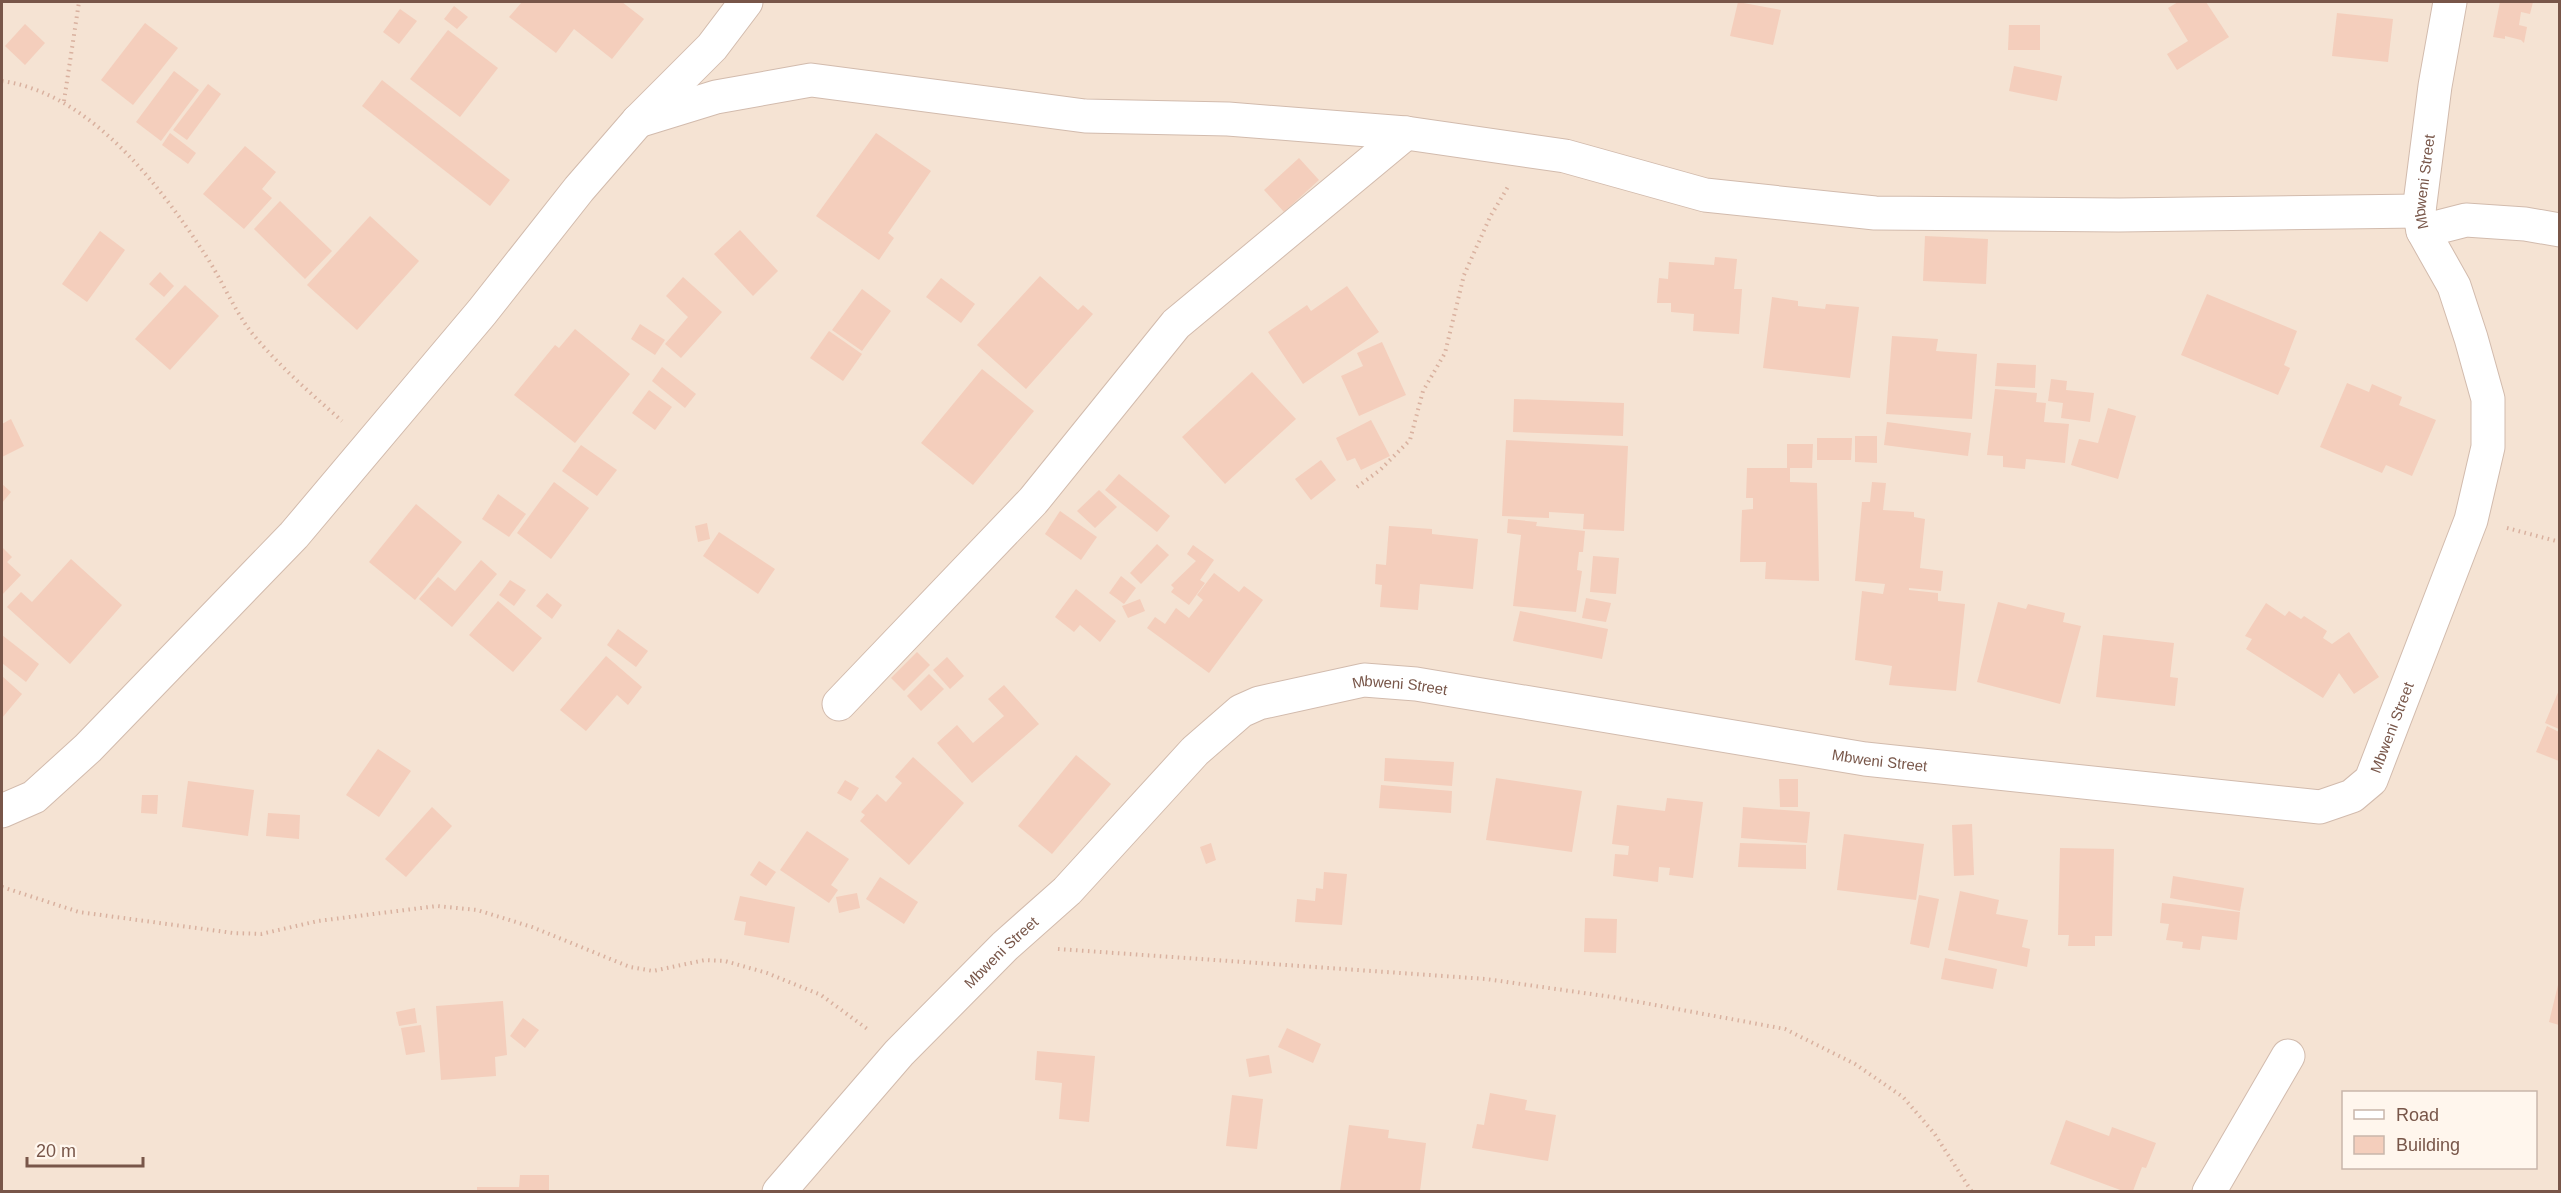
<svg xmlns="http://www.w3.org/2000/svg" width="2561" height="1193" viewBox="0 0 2561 1193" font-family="Helvetica,sans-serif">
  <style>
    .residential { fill: #f5e3d3; fill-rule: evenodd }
    .building { fill: #f4cebc }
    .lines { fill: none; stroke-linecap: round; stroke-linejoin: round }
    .minor-casing { stroke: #d2bbad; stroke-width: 35 }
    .path { stroke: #d9b19f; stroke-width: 4; stroke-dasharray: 1.5 4.5; stroke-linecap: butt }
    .minor { stroke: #fff; stroke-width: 33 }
    .labels { text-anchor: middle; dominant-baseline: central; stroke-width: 6; stroke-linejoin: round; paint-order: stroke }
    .street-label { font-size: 15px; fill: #785649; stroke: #fff6ed }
  </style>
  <rect width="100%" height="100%" fill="#fdf2e6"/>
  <path class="residential" d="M2,2H2559V1191L2,1192ZM2344,1092H2536V1168H2344Z"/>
  <g class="building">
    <polygon points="522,2 622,2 644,19 612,59 574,29 556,53 509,17"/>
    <polygon points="1738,2 1781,10 1773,45 1730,36"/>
    <polygon points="2178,2 2206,2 2229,37 2177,70 2167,54 2188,41 2168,8"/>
    <polygon points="2500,2 2533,2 2530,14 2521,12 2519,25 2527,27 2524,43 2521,40 2505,36 2505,39 2493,37"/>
    <polygon points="454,6 468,17 457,29 444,19"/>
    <polygon points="400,9 417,21 399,44 383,32"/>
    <polygon points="2337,13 2393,19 2388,62 2332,56"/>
    <polygon points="145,23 178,48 133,105 101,80"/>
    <polygon points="25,24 45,43 25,65 5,46"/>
    <polygon points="2009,25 2040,25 2040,50 2008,50"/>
    <polygon points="448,30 498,68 460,117 410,79"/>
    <polygon points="2014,66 2062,76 2057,101 2009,91"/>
    <polygon points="174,71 199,90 161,141 136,122"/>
    <polygon points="382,80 510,180 490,206 362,106"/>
    <polygon points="208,84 221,94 187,140 173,130"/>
    <polygon points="170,133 196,153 188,164 162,145"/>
    <polygon points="876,133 931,171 888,233 894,238 879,260 816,216"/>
    <polygon points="245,146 276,172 262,189 272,198 244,229 203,194"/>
    <polygon points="1299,158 1319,180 1284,212 1264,190"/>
    <polygon points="280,201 332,251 305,279 254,229"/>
    <polygon points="370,216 419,261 357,330 307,285"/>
    <polygon points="740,230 778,271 753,296 714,254"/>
    <polygon points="100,231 125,250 87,302 62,284"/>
    <polygon points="1925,236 1988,239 1986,284 1923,281"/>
    <polygon points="1715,257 1737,259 1734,289 1742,289 1739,334 1693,331 1694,314 1671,312 1671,303 1657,303 1659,278 1668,279 1669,262 1714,265"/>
    <polygon points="160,272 174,286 164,297 149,284"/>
    <polygon points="1040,276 1078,310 1083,305 1093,314 1026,389 977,345"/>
    <polygon points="683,277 722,312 681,358 665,344 688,317 666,296"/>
    <polygon points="941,278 975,304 961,323 926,297"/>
    <polygon points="185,285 219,316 170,370 135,339"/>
    <polygon points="1347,286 1379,332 1303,384 1268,332 1307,305 1311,311"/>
    <polygon points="862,289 891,311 862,351 832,330"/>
    <polygon points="2207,294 2297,331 2284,365 2290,368 2278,395 2181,355"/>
    <polygon points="1772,297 1798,301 1798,306 1825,309 1826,304 1859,307 1850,378 1763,368"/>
    <polygon points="640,324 665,340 655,355 631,339"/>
    <polygon points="575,329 630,374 575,443 514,395 555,345 559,348"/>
    <polygon points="829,331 862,354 843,381 810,358"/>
    <polygon points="1892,336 1938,339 1936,351 1977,354 1972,419 1886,414"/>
    <polygon points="1382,342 1406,395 1359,416 1341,376 1363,366 1357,353"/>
    <polygon points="1997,363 2036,365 2035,388 1995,386"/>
    <polygon points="662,367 696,394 685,408 652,381"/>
    <polygon points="982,369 1034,411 973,485 921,443"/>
    <polygon points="1252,372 1296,419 1225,484 1182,437"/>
    <polygon points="2051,379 2067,381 2066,390 2094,393 2090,422 2061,418 2063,403 2048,401"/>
    <polygon points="2347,383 2369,392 2372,384 2402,397 2399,405 2436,420 2412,476 2386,465 2382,473 2320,447"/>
    <polygon points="1995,389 2037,393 2036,402 2046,403 2044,422 2069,424 2065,463 2026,459 2025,469 2003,467 2003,456 1987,455"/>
    <polygon points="649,390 672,407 655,430 632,413"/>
    <polygon points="1514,399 1624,403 1623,436 1513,432"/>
    <polygon points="2108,408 2136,416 2118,479 2071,465 2079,439 2098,443"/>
    <polygon points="11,419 24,446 2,457 2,424"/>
    <polygon points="1371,420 1390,456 1361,470 1355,458 1347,461 1336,438"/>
    <polygon points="1887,422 1971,433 1968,456 1884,445"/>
    <polygon points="1855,436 1877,436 1877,463 1855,462"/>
    <polygon points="1817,438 1852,438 1851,460 1817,460"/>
    <polygon points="1506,440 1628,446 1624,531 1583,529 1584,514 1549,512 1549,518 1502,516"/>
    <polygon points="1787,444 1813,444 1812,468 1790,468 1790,482 1817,483 1819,581 1765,579 1766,562 1740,562 1742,510 1753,509 1753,498 1746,498 1747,468 1787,468"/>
    <polygon points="581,445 617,470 597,496 562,471"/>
    <polygon points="1321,460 1336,480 1311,500 1295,479"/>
    <polygon points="1119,474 1170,516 1157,532 1105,490"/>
    <polygon points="554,482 589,508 551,559 517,533"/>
    <polygon points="1872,482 1886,483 1883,510 1914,512 1914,517 1925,519 1920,568 1943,571 1941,591 1909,588 1909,590 1938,593 1938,601 1965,604 1956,691 1889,685 1892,666 1855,660 1862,591 1883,594 1885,584 1855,581 1862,502 1870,502"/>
    <polygon points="2,484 11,492 2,503"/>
    <polygon points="1099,490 1117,507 1095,528 1077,511"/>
    <polygon points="498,494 526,514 509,537 482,519"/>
    <polygon points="416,504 462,542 415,600 369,562"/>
    <polygon points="1060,511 1097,537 1081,560 1045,534"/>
    <polygon points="1508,519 1537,522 1536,526 1585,531 1583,552 1579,552 1577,570 1582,571 1576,612 1513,606 1521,535 1507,533"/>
    <polygon points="707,523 710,539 698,542 695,526"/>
    <polygon points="1389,526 1432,529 1432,534 1478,539 1473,589 1420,584 1418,610 1380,607 1382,585 1375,584 1376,564 1386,565"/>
    <polygon points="719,532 775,569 758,594 703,556"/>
    <polygon points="1157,544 1169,555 1141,584 1130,573"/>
    <polygon points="1193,545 1214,560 1200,580 1205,583 1189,605 1171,592 1174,588 1171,585 1196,561 1187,554"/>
    <polygon points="2,547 12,557 7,562 21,575 2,595"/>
    <polygon points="1593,556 1619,558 1616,594 1590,592"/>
    <polygon points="71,559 122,605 70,664 7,607 21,592 32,602"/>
    <polygon points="481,560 497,574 452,627 419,599 438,577 455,591"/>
    <polygon points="1214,573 1239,592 1244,586 1263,600 1209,673 1147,628 1155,617 1165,624 1176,608 1189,618 1203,600 1197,595"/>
    <polygon points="1121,576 1136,588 1124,604 1109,593"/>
    <polygon points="510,580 526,590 514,606 499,595"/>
    <polygon points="1076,589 1116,621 1100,642 1080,625 1074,632 1055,617"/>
    <polygon points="547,593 562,605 552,619 536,606"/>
    <polygon points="1586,598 1611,603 1606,622 1582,618"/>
    <polygon points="1140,599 1145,611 1128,618 1122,606"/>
    <polygon points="498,601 542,638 513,672 469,635"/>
    <polygon points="1998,602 2026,609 2028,604 2065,613 2063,622 2081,626 2060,704 1977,682"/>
    <polygon points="2266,603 2285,616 2289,611 2301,619 2304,616 2327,631 2323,638 2332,644 2349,632 2379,677 2354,694 2339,673 2323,698 2246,649 2252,639 2245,636"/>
    <polygon points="1520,611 1608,629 1602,659 1513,641"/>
    <polygon points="618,629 648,651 636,667 607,645"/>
    <polygon points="2,635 39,664 26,682 2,663"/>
    <polygon points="2103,635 2174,643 2170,677 2178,678 2175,706 2096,697"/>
    <polygon points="917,652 930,665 904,691 891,678"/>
    <polygon points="606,656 642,687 628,705 617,695 586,731 560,710"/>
    <polygon points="947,657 964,676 950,689 933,670"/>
    <polygon points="929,674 944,689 921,711 907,696"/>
    <polygon points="2,676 22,694 2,718"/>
    <polygon points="1004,685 1039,724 972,783 937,743 957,725 973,743 1004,716 988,699"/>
    <polygon points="2559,690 2559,729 2545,723"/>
    <polygon points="2547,726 2559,732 2559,761 2536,752"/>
    <polygon points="378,749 411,771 379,817 346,795"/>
    <polygon points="1076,755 1111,784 1052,854 1018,826"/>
    <polygon points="913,757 964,803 909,865 860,821 865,815 861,812 877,794 886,802 902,783 895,777"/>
    <polygon points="1385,758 1454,762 1452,786 1384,781"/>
    <polygon points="1496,778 1582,791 1572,852 1486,840"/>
    <polygon points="1779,779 1798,779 1798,807 1780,807"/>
    <polygon points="845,780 859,788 851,801 837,793"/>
    <polygon points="188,781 254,790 248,836 182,827"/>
    <polygon points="1381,785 1452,791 1451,813 1379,808"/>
    <polygon points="142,795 158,795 157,814 141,813"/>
    <polygon points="1667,798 1703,802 1693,878 1669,875 1670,868 1659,867 1658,882 1613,876 1615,854 1628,855 1629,846 1612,844 1617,805 1665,811"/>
    <polygon points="432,807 452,826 406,877 385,859"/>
    <polygon points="1743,807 1810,812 1807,843 1741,838"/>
    <polygon points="268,813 300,815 299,839 266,836"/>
    <polygon points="1972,824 1974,875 1954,876 1952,825"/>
    <polygon points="807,831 849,859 831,885 838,890 829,903 780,870"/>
    <polygon points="1844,834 1924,844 1916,900 1837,890"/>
    <polygon points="1211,843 1216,860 1206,864 1200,847"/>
    <polygon points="1740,843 1806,845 1806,869 1738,867"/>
    <polygon points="2060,848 2114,849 2112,936 2095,936 2095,946 2068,946 2069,935 2058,935"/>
    <polygon points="759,861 776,872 766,886 750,875"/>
    <polygon points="1324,872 1347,874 1342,925 1295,922 1297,899 1315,901 1316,888 1323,889"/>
    <polygon points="2173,876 2244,888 2240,911 2170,898"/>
    <polygon points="880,877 918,902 904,924 866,899"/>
    <polygon points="1960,891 1999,900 1996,914 2028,920 2022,947 2030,949 2027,967 1948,950"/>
    <polygon points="857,893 860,908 839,913 836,897"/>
    <polygon points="1919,895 1939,899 1929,948 1910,944"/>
    <polygon points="740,896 795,907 789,943 744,935 746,922 734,920"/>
    <polygon points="2162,903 2240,912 2237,940 2202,936 2200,950 2182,948 2183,942 2166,940 2169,924 2160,923"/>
    <polygon points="1585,918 1617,919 1616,953 1584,952"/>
    <polygon points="1945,958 1997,969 1993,989 1941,979"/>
    <polygon points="2559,981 2559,1025 2549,1022"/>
    <polygon points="503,1001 507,1055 495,1057 496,1076 441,1080 436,1006"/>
    <polygon points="415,1008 417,1023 399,1026 396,1012"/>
    <polygon points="523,1018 539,1030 525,1048 510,1036"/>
    <polygon points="421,1025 425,1052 406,1055 401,1028"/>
    <polygon points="1287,1028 1321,1044 1313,1063 1278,1047"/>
    <polygon points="1037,1051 1095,1056 1089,1122 1059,1119 1062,1083 1035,1080"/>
    <polygon points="1269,1055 1272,1073 1249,1077 1246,1059"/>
    <polygon points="1490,1093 1527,1100 1525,1110 1556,1115 1548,1161 1472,1148 1477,1124 1484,1125"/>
    <polygon points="1232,1095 1263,1099 1257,1149 1226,1146"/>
    <polygon points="2066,1120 2109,1136 2112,1127 2156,1143 2146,1168 2142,1167 2133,1191 2123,1191 2050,1164"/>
    <polygon points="1349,1125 1389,1130 1388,1138 1426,1143 1420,1191 1340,1191"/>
    <polygon points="520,1175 549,1175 549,1191 477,1191 477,1187 519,1187"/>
  </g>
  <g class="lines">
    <g class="minor-casing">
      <g id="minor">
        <polyline points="638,121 716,97 811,80 1085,116 1228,119 1406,133 1565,156 1705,195 1875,213 2119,215 2419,211"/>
        <polyline points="2423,231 2466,220 2525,224 2560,230"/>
        <polyline points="839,704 1033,501 1176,324 1406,133"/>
        <polyline points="2,811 34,797 88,748 294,535 482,312 579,189 638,121 712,47 746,2"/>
        <path id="s1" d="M779,1192L899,1053L1005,946L1067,891L1195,751L1241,711L1259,703L1364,680L1416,684L1865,759L2320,807L2352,796L2371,780L2471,520L2488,447V399L2471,338L2454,286L2423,231L2419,211L2435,86L2450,2"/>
        <polyline points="2209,1192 2288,1056"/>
      </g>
    </g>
    <g class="path">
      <path d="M2,81C89,93 158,183 204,253C221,278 233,308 251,332C278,365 310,393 342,421"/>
      <polyline points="64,101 79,2"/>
      <polyline points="1357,487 1380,470 1410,440 1423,391 1445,353 1464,275 1490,217 1509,185"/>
      <polyline points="2507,528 2560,542"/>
      <polyline points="2,887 79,912 233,933 261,934 318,921 437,906 477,910 532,927 630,967 653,971 705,960 725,961 767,973 821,995 870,1031"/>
      <polyline points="1058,949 1486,979 1612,997 1785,1029 1855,1064 1903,1097 1934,1133 1972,1192"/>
    </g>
    <use href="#minor" class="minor"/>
  </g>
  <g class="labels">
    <g class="street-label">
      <text stroke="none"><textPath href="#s1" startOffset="2451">Mbweni Street</textPath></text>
      <text stroke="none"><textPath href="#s1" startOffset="831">Mbweni Street</textPath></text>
      <text stroke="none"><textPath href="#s1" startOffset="1875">Mbweni Street</textPath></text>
      <text stroke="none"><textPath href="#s1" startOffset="1317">Mbweni Street</textPath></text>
      <text stroke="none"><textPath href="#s1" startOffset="327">Mbweni Street</textPath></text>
    </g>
  </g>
  <rect width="2561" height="1193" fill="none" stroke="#785649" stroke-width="6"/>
  <rect x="2342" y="1091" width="195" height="78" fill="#fff6ed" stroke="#c9b6ab" stroke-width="1.5"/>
  <rect x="2354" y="1110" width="30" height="9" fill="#ffffff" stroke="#c9b6ab" stroke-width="1.5"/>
  <text x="2396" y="1121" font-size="18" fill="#785649">Road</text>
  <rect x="2354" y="1136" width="30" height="18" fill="#f4cebc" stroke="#c9b6ab" stroke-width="1.5"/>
  <text x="2396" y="1151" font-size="18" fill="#785649">Building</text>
  <path d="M27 1157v9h116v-9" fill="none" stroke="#785649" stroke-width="3"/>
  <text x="36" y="1157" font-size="18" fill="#785649" stroke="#fff6ed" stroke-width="4.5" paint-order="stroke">20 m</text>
</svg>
